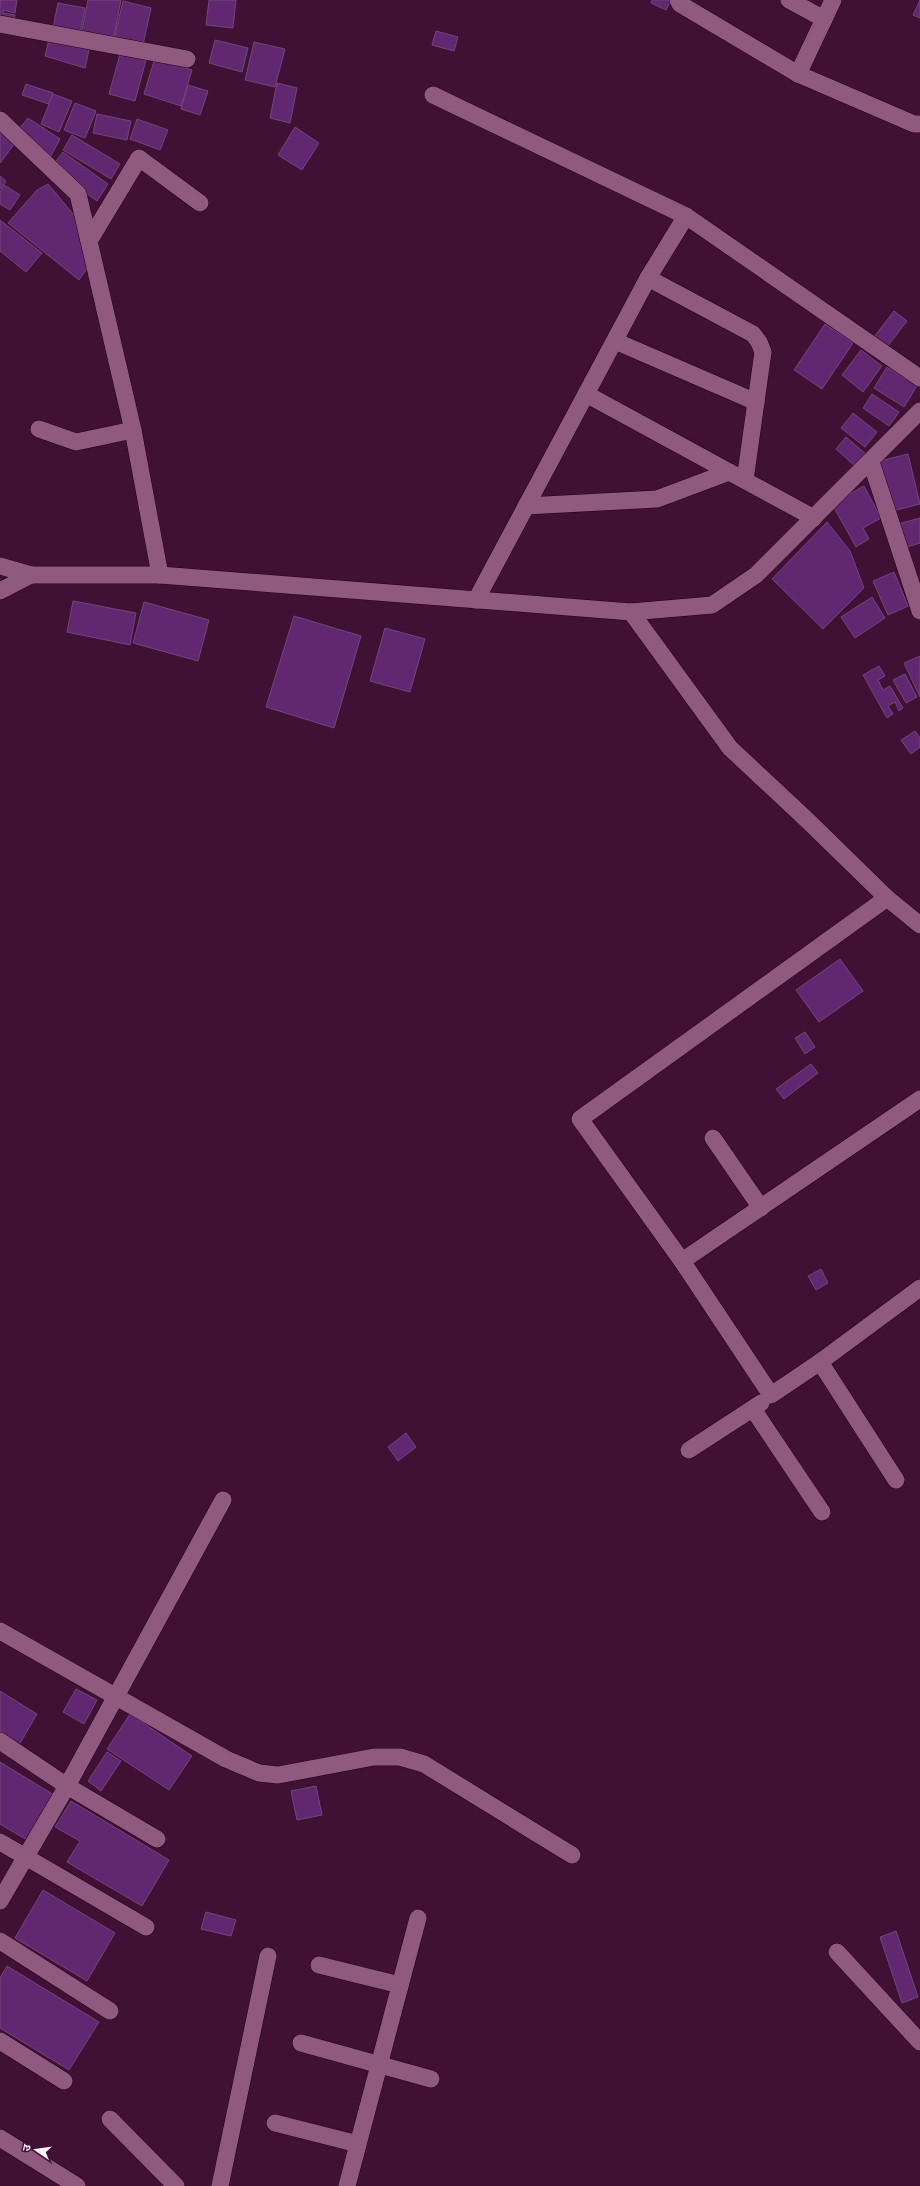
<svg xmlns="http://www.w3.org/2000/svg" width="920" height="2186" viewBox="0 0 920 2186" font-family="Ubuntu,'Noto Sans Devanagari',sans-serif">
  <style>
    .building { fill: #612871; stroke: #6e4879 }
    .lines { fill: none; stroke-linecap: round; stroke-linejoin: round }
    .street-casing { stroke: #21011a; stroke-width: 18 }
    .street { stroke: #905980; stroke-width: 17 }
  </style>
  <rect width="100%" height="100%" fill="#401035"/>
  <g class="building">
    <polygon points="0,0 17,0 15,13 3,10 3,13 15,15 13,25 0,23"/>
    <polygon points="88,0 121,0 113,41 81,35"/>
    <polygon points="209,0 236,0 233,28 206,25"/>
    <polygon points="652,0 671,0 666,10 651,3"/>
    <polygon points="920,0 920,18 913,15"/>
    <polygon points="123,1 151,8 143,45 114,39"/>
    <polygon points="58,3 85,8 80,33 53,28"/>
    <polygon points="436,31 458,37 454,51 432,45"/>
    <polygon points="50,35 90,45 85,68 45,56"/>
    <polygon points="215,40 248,48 242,72 209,63"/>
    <polygon points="254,42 285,49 275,87 245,80"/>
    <polygon points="120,54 146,60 135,101 109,94"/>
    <polygon points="155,58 192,70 181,106 144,94"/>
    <polygon points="277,83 297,88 290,123 270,118"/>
    <polygon points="26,84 53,93 49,104 22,95"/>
    <polygon points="188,85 208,91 200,115 181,109"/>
    <polygon points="53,94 72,101 59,132 41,124"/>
    <polygon points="75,103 96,111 85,138 64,130"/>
    <polygon points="97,114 131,121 127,140 93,133"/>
    <polygon points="28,118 60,139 48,161 16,132"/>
    <polygon points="137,119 168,130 160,150 130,139"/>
    <polygon points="0,123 19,138 0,163"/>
    <polygon points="295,127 319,143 302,170 278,155"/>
    <polygon points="72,135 120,164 111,179 63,150"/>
    <polygon points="63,152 108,184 97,201 51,168"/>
    <polygon points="0,176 6,181 0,189"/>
    <polygon points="48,184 79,221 92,262 79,280 8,223 37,190"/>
    <polygon points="4,185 20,195 10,210 0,204 0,192"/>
    <polygon points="0,220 42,253 26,272 0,251"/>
    <polygon points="894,311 907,321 884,351 871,341"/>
    <polygon points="825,324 853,343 822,389 794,370"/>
    <polygon points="861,350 882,366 863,392 842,375"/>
    <polygon points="887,367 917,386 904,407 874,388"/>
    <polygon points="872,394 899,412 889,426 863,408"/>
    <polygon points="853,413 877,432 865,447 841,428"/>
    <polygon points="846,437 867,455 856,467 836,449"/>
    <polygon points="908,454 920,504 893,511 880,461"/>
    <polygon points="864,486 881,518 863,528 869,539 856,547 832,504"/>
    <polygon points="920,518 920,543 904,548 898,524"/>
    <polygon points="827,522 850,551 864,588 823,629 772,579"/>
    <polygon points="894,572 908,606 888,615 873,581"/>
    <polygon points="872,597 885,618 855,638 841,617"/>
    <polygon points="73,601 136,613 130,645 67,632"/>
    <polygon points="144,602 209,620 198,661 133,643"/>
    <polygon points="294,616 361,636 334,728 266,707"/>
    <polygon points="385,628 425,639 410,692 370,681"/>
    <polygon points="920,656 920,697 904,663"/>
    <polygon points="879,666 885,676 878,680 883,690 890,686 903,708 899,711 895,702 888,706 893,714 887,718 863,675"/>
    <polygon points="905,674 917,697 906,703 893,680"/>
    <polygon points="915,731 920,738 920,747 911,754 901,740"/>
    <polygon points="840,959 863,991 819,1022 796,990"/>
    <polygon points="805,1032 815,1047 805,1054 795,1038"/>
    <polygon points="811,1064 818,1073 784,1099 776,1089"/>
    <polygon points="821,1269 828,1283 816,1290 808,1276"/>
    <polygon points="406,1433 416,1447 398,1461 388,1447"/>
    <polygon points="76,1689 97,1700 84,1724 63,1712"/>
    <polygon points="0,1691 37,1714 19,1745 0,1734"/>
    <polygon points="130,1714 192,1756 169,1790 107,1749"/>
    <polygon points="107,1752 121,1761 101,1791 88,1781"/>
    <polygon points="0,1762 54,1795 27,1840 0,1824"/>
    <polygon points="316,1786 322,1815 297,1820 291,1791"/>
    <polygon points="71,1801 169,1860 142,1906 67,1862 80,1841 55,1827"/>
    <polygon points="43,1890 115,1933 87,1981 15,1938"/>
    <polygon points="206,1912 236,1920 231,1936 201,1929"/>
    <polygon points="896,1931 918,1997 902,2003 880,1937"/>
    <polygon points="7,1966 99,2022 69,2070 0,2028 0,1978"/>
  </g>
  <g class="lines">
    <g class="street-casing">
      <g id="street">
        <polyline points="678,0 680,4 798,74 914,124 920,124"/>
        <polyline points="789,0 824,19"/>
        <polyline points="0,24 187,59"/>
        <polyline points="798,74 833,0"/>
        <polyline points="433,95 686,216 920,378"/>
        <polyline points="0,120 78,194 133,430 160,575"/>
        <polyline points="89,241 139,158 200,203"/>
        <polyline points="648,278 753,334 759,342 763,352 745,480"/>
        <polyline points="615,341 756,402"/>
        <polyline points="586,394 814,518"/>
        <polyline points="39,429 76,442 133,430"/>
        <polyline points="871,462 920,611"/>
        <polyline points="526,506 657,499 729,472"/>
        <polyline points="0,566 31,575"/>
        <polyline points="0,591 31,575 160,575 631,612 712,605 756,575 920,411"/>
        <polyline points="476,600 648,278 686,216"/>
        <polyline points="631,612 730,748 806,819 887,898 920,925"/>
        <polyline points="887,898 580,1119 682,1261 771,1395 820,1362 920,1288"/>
        <polyline points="713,1138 761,1208"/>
        <polyline points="682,1261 920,1099"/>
        <polyline points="820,1362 896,1480"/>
        <polyline points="753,1409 822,1512"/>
        <polyline points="689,1450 761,1403"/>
        <polyline points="0,1631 226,1759 259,1773 278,1775 374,1757 400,1757 424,1764 572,1855"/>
        <polyline points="0,1741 67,1786 157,1839"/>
        <polyline points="0,1842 146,1927"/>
        <polyline points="0,1901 67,1786 223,1500"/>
        <polyline points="0,1941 110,2011"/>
        <polyline points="837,1952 920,2042"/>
        <polyline points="319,1965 400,1985"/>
        <polyline points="0,2041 64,2081"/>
        <polyline points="301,2043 431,2079"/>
        <polyline points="110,2119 176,2186"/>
        <polyline points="275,2123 358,2144"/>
        <polyline points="0,2138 77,2186"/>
        <polyline points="220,2186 268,1956"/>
        <polyline points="347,2186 418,1918"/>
      </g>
    </g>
    <use href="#street" class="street"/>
  </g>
  <g transform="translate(36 2150) rotate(283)" stroke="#401035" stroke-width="3" paint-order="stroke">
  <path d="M0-3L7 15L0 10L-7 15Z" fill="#fdf0f8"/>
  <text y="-6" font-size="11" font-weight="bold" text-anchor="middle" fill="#fdf0f8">उ</text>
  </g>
</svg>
